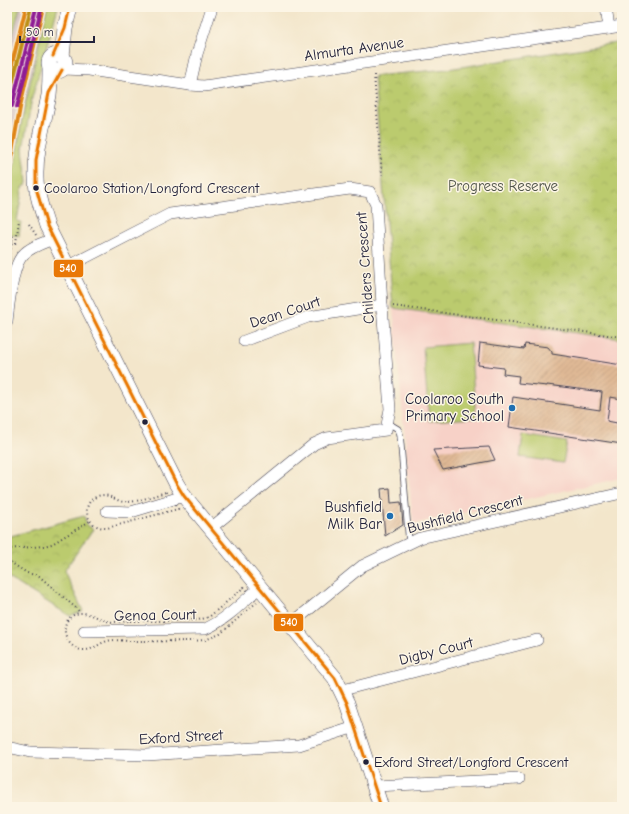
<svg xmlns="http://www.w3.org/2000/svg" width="629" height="814" viewBox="0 0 629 814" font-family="'Comic Neue',sans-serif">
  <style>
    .built { fill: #f7d1c7 }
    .railway { fill: #d2bfc0 }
    .green { fill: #bbcb6e; stroke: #6e7654 }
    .park { fill: url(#park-crowns); stroke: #6e7654 }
    .building { fill: url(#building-hatch) }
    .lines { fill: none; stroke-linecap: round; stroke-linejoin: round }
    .lane-casing { stroke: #413f51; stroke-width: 7 }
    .street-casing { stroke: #413f51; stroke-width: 12 }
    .secondary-casing { stroke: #413f51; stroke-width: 16 }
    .path { stroke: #413f51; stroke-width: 2; stroke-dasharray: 1 3; stroke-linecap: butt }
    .lane { stroke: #fff; stroke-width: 5.5 }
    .street { stroke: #fff; stroke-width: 11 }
    .secondary { stroke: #fff; stroke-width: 15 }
    .path-bridge { stroke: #413f51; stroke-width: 2; stroke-dasharray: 1 3; stroke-linecap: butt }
    .bus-1-casing { stroke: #fcf5e5; stroke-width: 6 }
    .bus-1 { stroke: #e97806; stroke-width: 3 }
    .rail-1-casing { stroke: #fcf5e5; stroke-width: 7 }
    .rail-2-casing { stroke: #fcf5e5; stroke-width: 7 }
    .rail-3-casing { stroke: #fcf5e5; stroke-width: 7 }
    .rail-4-casing { stroke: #fcf5e5; stroke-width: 7 }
    .rail-5-casing { stroke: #fcf5e5; stroke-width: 7 }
    .rail-1 { stroke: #bd8f12; stroke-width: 4 }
    .rail-2 { stroke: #df8512; stroke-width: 4 }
    .rail-3 { stroke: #8f1a95; stroke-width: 4 }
    .rail-4 { stroke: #df8512; stroke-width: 4 }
    .rail-5 { stroke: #8f1a95; stroke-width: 4 }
    .bus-dot { fill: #22223b; stroke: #fcf5e5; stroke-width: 1.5 }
    .poi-dot { fill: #1f6fb2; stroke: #fcf5e5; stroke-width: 1.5 }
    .labels { text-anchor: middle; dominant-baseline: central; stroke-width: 3; stroke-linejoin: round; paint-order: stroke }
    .bus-label { font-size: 14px; fill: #22223b; stroke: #fcf5e5; text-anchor: start }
    .street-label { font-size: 15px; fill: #22223b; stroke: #fcf5e5 }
    .park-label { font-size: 15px; fill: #50554a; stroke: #fcf5e5 }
    .poi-label { font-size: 15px; fill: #22223b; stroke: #fcf5e5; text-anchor: end }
    .line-badge { stroke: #fcf5e5; stroke-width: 1.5 }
    .badge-label { font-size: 11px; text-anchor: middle; font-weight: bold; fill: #fff }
  </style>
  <defs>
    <pattern id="park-crowns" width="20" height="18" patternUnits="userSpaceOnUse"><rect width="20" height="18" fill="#bbcb6e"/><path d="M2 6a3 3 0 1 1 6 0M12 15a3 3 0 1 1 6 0" fill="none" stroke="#a0ae60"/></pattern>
    <pattern id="building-hatch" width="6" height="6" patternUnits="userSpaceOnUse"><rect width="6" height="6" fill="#e0b995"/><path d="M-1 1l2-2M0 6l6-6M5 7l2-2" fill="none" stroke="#c09f81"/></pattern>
  </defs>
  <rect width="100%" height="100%" fill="#fcf5e5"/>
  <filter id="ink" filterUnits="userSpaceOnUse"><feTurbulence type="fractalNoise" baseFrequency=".025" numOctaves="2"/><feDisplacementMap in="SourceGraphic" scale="8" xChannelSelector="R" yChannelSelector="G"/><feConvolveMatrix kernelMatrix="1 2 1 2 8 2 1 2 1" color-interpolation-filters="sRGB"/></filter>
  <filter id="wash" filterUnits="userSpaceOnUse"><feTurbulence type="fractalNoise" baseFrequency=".012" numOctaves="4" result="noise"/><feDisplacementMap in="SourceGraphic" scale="16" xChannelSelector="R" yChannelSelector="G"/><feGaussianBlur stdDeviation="0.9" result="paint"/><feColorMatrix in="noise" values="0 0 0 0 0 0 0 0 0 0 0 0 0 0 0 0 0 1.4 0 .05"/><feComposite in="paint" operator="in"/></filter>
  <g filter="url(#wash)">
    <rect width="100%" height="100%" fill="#f3e6cb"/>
    <polygon class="built" points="393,308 622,339 622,478 413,524"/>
    <polygon class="railway" points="20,7 47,7 22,119 7,205 7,58"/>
    <g class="green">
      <polygon points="7,7 20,7 7,58"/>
      <polygon points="47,7 58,7 32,98 23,149 27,182 26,186 23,186 17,221 21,222 19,236 10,235 8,250 12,260 7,280 7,205 22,119"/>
      <polygon points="470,343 476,418 429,421 423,347"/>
      <polygon points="523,435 567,442 563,463 520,457"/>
    </g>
    <g class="park">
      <polygon points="622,42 622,339 393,308 374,76 448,69"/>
      <polygon points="84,516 87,525 93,529 64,571 83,611 70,616 7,577 7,537"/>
    </g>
    <g id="blocks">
      <g class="building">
        <polygon points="480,343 524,349 525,344 548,347 552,352 552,354 622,365 622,399 610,397 607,421 622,424 622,444 509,427 513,397 600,410 602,392 547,385 547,386 518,383 519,376 503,374 504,368 478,365"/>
        <polygon points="489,447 495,460 443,470 433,450"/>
        <polygon points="390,488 391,503 401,502 403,525 385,536 381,489"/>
      </g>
    </g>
  </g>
  <g filter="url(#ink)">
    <use href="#blocks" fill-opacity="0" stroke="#413f51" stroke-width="1"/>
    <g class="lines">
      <g class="lane-casing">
        <polyline id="lane" points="388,423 398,429 400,434 409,543"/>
      </g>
      <g class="street-casing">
        <g id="street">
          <polyline points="606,7 609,28"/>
          <polyline points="63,69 89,70 190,85 204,86 622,26"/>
          <polyline points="190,85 197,54 212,7"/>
          <polyline points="67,267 170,214 350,189 370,192 376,205 382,305 390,409 386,430 327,438 314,444 211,528"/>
          <path d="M7,321C9,305 12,265 23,255C30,247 43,243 53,239"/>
          <polyline points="244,341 308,317 382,305"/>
          <polyline points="107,511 131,512 184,496"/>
          <polyline points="291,624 362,566 420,538 622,493"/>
          <path d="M84,631L205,629C226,620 243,602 260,587"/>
          <polyline points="343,690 537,640"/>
          <polyline points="7,747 30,752 147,755 299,745 355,727"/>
          <polyline points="375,786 519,779"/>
        </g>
      </g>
      <g class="secondary-casing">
        <g id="secondary">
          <circle cx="57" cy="63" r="8"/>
          <polyline points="62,56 65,28 70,7"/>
          <path d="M50,67C50,76 50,86 49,95C44,123 35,149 36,178C36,194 42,210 47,226L176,483L184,496L335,678L347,703L381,807"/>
        </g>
      </g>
      <g class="path">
        <polyline points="374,75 382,175"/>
        <polyline points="29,224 36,235"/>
        <polyline points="16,243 19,220"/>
        <polyline points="10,253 13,236"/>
        <polyline points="393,306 622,337"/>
        <path d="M166,492L178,509L107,528C86,529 79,503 98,496C109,492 117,503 127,502C138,502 155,495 166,492Z"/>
        <polyline points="7,549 44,546 52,544 90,521"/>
        <polyline points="7,560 27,573 39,576 77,609 80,613"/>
        <path d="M244,587L257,602L220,634L205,640C181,642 156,641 132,641C124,641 114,639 107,641C98,644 92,651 82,650C66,648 58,625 72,616C84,608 96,618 107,621C114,623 124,621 131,621C154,621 176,621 198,620L209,617Z"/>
      </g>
      <use href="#lane" class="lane"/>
      <use href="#street" class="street"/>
      <use href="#secondary" class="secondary"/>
      <polyline class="path-bridge" points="7,242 16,243"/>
      <g class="bus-1-casing">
        <g id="bus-1">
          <polyline points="53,56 65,28 70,7"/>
          <polyline points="62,70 49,93 36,160 36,188 47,226 176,483 184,496 335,678 347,703 381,807"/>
        </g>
      </g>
      <use href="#bus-1" class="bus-1"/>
      <g class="rail-1-casing">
        <polyline id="rail-1" points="7,105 31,7"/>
      </g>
      <g class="rail-2-casing">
        <polyline id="rail-2" points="7,180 21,102 43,7"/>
      </g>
      <g class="rail-3-casing">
        <polyline id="rail-3" points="12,106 36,8"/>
      </g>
      <g class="rail-4-casing">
        <polyline id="rail-4" points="7,84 26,7"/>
      </g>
      <g class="rail-5-casing">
        <polyline id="rail-5" points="17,107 41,9"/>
      </g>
      <use href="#rail-1" class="rail-1"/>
      <use href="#rail-2" class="rail-2"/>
      <use href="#rail-3" class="rail-3"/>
      <use href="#rail-4" class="rail-4"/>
      <use href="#rail-5" class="rail-5"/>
    </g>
  </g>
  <g class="bus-dot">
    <circle cx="36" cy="188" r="3.5"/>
    <circle cx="145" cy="422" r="3.5"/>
    <circle cx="366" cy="762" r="3.5"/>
  </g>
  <g class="poi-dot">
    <circle cx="512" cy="408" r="4"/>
    <circle cx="390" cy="516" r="4"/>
  </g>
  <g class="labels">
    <g class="bus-label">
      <text x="44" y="188">Coolaroo Station/Longford Crescent</text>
      <text x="374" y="762">Exford Street/Longford Crescent</text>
    </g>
    <g class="street-label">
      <text transform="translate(354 49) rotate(-8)">Almurta Avenue</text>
      <text transform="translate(365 268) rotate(-94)">Childers Crescent</text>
      <text transform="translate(285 312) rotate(-18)">Dean Court</text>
      <text transform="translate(465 514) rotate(-14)">Bushfield Crescent</text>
      <text transform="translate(155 615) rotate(-1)">Genoa Court</text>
      <text transform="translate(436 651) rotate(-14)">Digby Court</text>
      <text transform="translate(181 737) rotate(-3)">Exford Street</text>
    </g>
    <g class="park-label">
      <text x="503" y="186">Progress Reserve</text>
    </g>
    <g class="poi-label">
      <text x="504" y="399">Coolaroo South<tspan x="504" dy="17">Primary School</tspan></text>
      <text x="382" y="507">Bushfield<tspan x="382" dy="17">Milk Bar</tspan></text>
    </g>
  </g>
  <g class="line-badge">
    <rect x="53" y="259" width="31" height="19" rx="4" fill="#e97806"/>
    <rect x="273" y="613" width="31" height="19" rx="4" fill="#e97806"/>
  </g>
  <g class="badge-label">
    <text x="68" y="272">540</text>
    <text x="289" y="626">540</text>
  </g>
  <rect width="629" height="814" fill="none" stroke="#fcf5e5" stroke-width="24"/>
  <path d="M20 36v6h74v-6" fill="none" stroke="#22223b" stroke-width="2"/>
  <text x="26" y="36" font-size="12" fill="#22223b" stroke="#fcf5e5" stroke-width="3" paint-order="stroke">50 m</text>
</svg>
